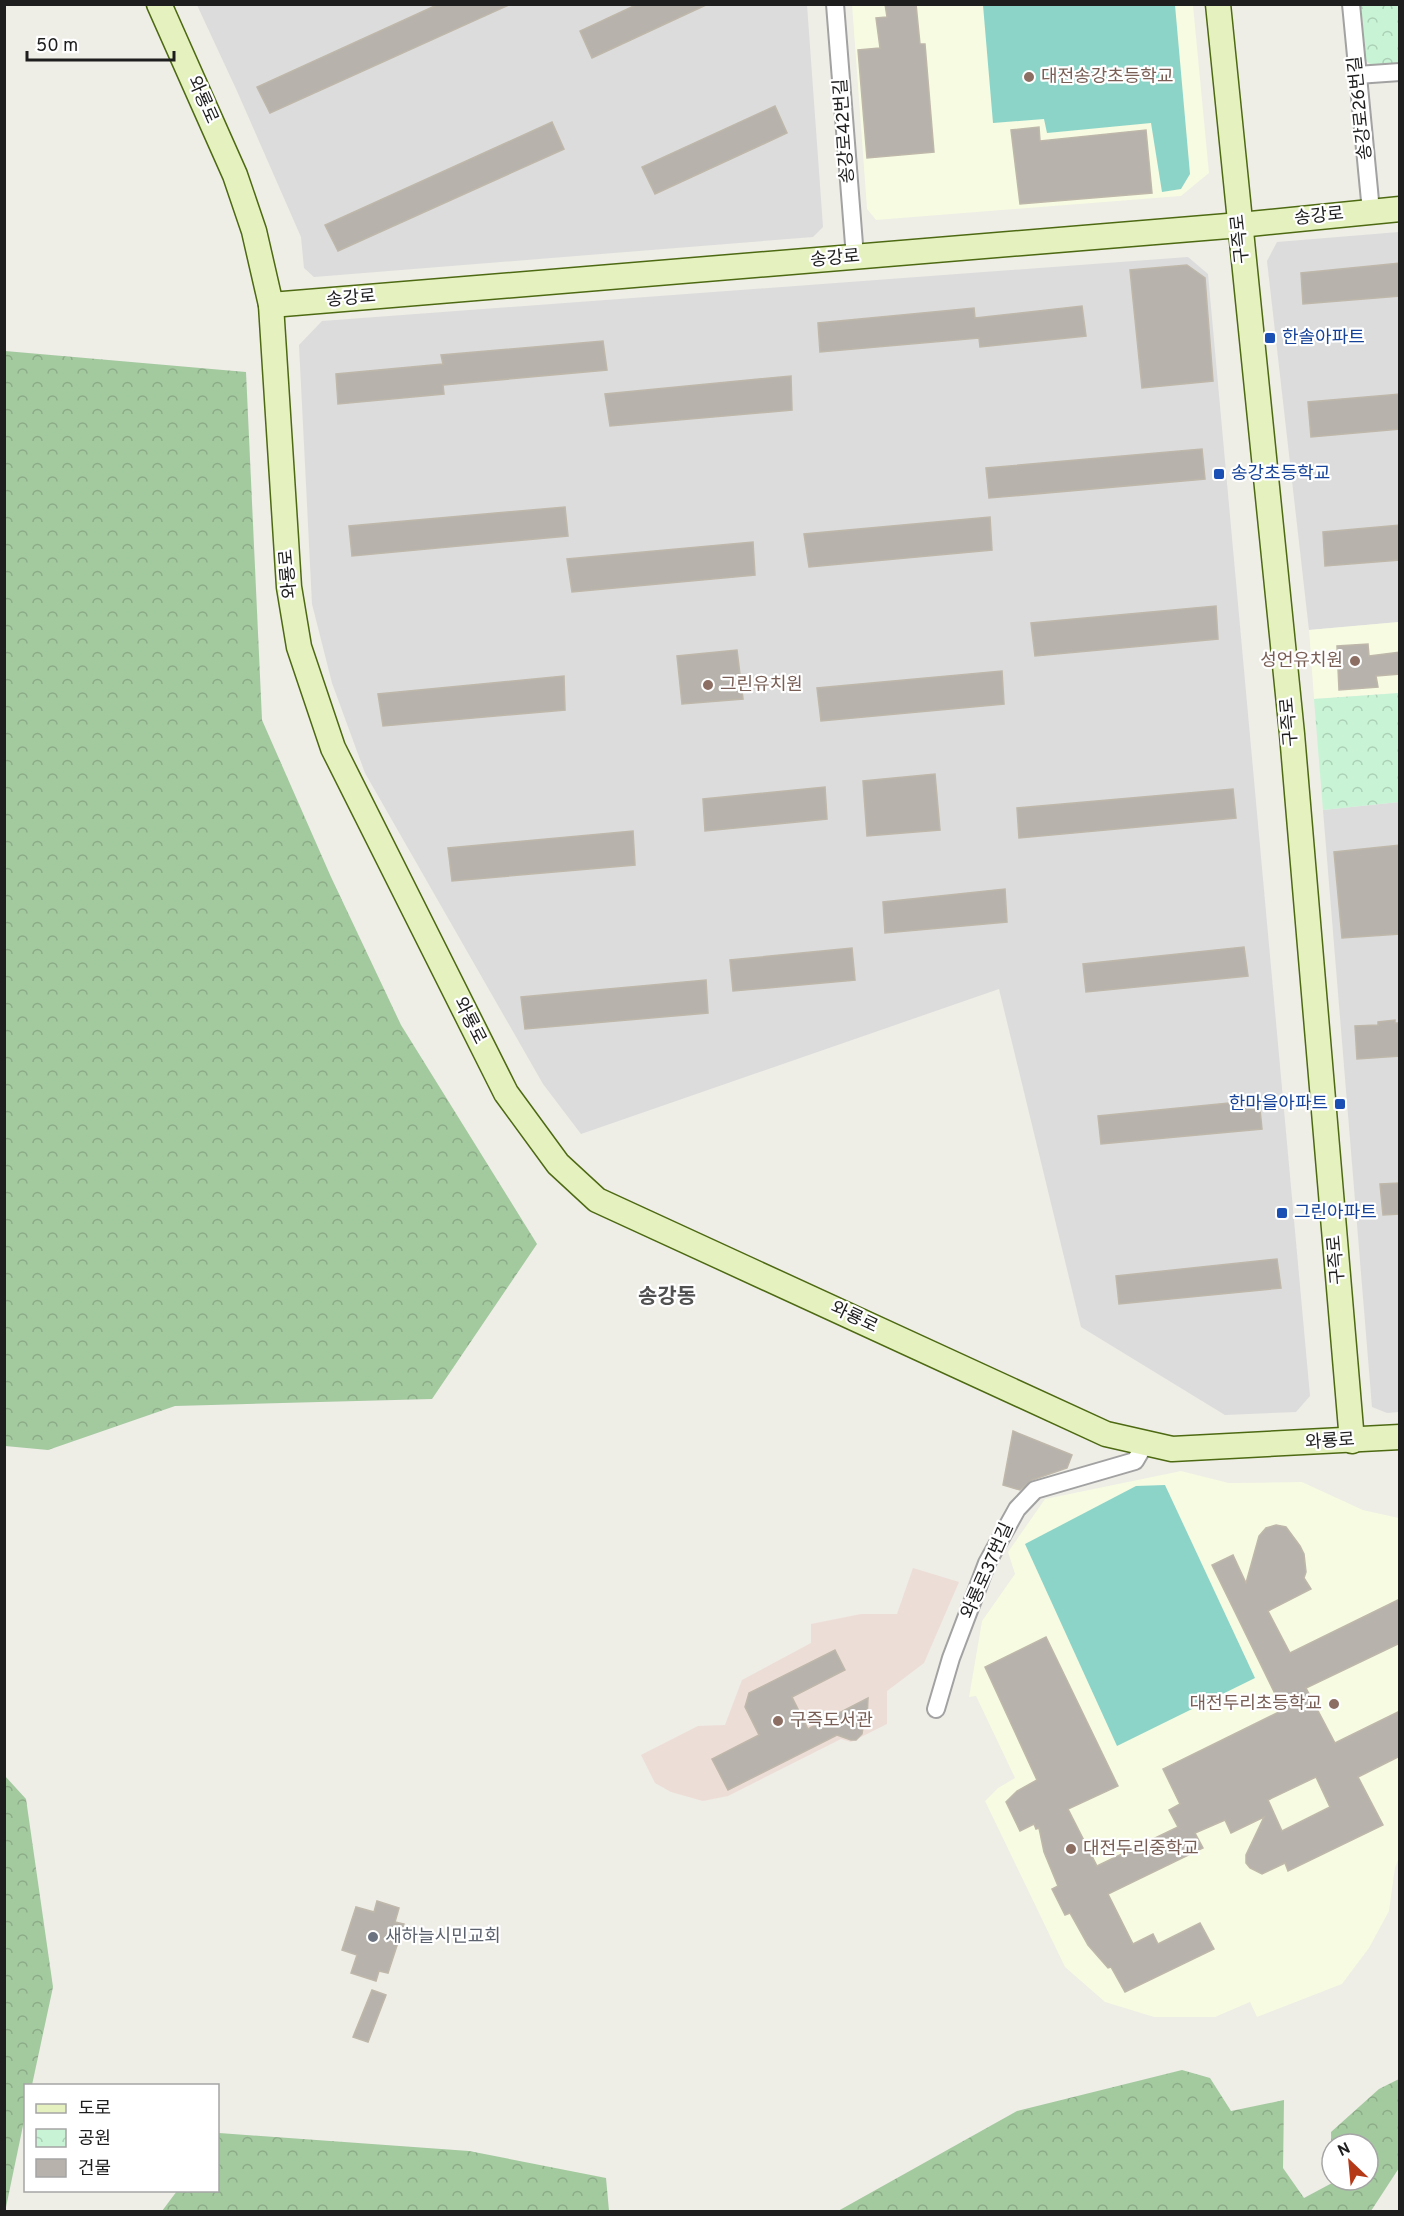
<svg xmlns="http://www.w3.org/2000/svg" width="1404" height="2216" viewBox="0 0 1404 2216" font-family="Overpass,'Noto Sans KR',sans-serif">
  <style>
    .residential { fill: #dcdcdc }
    .commercial { fill: #edddd7 }
    .education { fill: #f6fbe2 }
    .forest { fill: url(#forest-crowns); fill-rule: evenodd }
    .park { fill: url(#park-crowns) }
    .pitch { fill: #8dd4c8 }
    .building { fill: #b7b3ac; stroke: #beb7aa; stroke-width: 1.5; fill-rule: evenodd }
    .lines { fill: none; stroke-linecap: round; stroke-linejoin: round }
    .minor-casing { stroke: #a2a2a2; stroke-width: 20 }
    .secondary-casing { stroke: #4d6912; stroke-width: 27 }
    .minor { stroke: #fff; stroke-width: 16 }
    .secondary { stroke: #e5f2c0; stroke-width: 24 }
    .education-dot { fill: #8d6e63; stroke: #fff; stroke-width: 2 }
    .transit-dot { fill: #1a4fb4; stroke: #fff; stroke-width: 2 }
    .worship-dot { fill: #6b7280; stroke: #fff; stroke-width: 2 }
    .labels { text-anchor: middle; dominant-baseline: central; stroke-width: 4.5; stroke-linejoin: round; paint-order: stroke }
    .education-label { font-size: 18px; fill: #785e54; stroke: #fff; text-anchor: start }
    .street-label { font-size: 18px; fill: #1e1e1e; stroke: #fff }
    .transit-label { font-size: 18px; fill: #164399; stroke: #fff; text-anchor: start }
    .worship-label { font-size: 18px; fill: #5b616d; stroke: #fff; text-anchor: start }
    .quarter-label { font-size: 21px; font-weight: bold; fill: #515151; stroke: #fff }
  </style>
  <defs>
    <pattern id="forest-crowns" width="20" height="18" patternUnits="userSpaceOnUse" patternTransform="scale(1.5)"><rect width="20" height="18" fill="#a3c99f"/><path d="M2 6a3 3 0 1 1 6 0M12 15a3 3 0 1 1 6 0" fill="none" stroke="#8cac88"/></pattern>
    <pattern id="park-crowns" width="20" height="18" patternUnits="userSpaceOnUse" patternTransform="scale(1.5)"><rect width="20" height="18" fill="#c8f3d5"/><path d="M2 6a3 3 0 1 1 6 0M12 15a3 3 0 1 1 6 0" fill="none" stroke="#abd0b6"/></pattern>
  </defs>
  <rect width="100%" height="100%" fill="#eeede6"/>
  <g class="residential">
    <polygon points="197,5 807,5 823,227 813,237 314,277 304,268 301,237 237,91"/>
    <polygon points="1399,232 1399,622 1309,630 1267,261 1277,242"/>
    <polygon points="1188,257 1208,274 1310,1396 1296,1412 1225,1415 1081,1327 999,989 581,1134 543,1084 365,773 332,683 312,604 299,345 322,321"/>
    <polygon points="1399,802 1399,1412 1387,1413 1372,1407 1323,810"/>
  </g>
  <polygon class="commercial" points="913,1568 959,1582 924,1663 887,1691 887,1724 851,1742 841,1739 728,1796 703,1801 671,1792 655,1783 641,1755 698,1726 725,1725 742,1680 811,1643 811,1624 861,1614 897,1614"/>
  <g class="education">
    <polygon points="852,5 1193,5 1209,173 1181,196 876,220 867,209"/>
    <polygon points="1399,622 1399,693 1314,699 1309,630"/>
    <polygon points="1181,1471 1229,1483 1302,1482 1363,1510 1399,1518 1399,1857 1395,1868 1389,1911 1369,1948 1342,1984 1257,2017 1250,2002 1215,2017 1154,2017 1105,2002 1065,1967 985,1801 998,1788 1015,1778 976,1696 969,1697 982,1621 1015,1574 1008,1552 1045,1499"/>
  </g>
  <g class="forest">
    <polygon points="5,351 246,372 262,720 331,877 401,1025 537,1244 432,1399 175,1406 48,1450 5,1446"/>
    <polygon points="5,1776 26,1799 53,1987 32,2085 26,2086 25,2116 5,2212"/>
    <path d="M1182,2070L1210,2078L1231,2111L1284,2100L1283,2168L1304,2198L1332,2183L1331,2132L1379,2089L1399,2079V2168L1371,2211H838L1017,2111ZM1332,2144H1368V2180H1332Z"/>
    <polygon points="219,2133 469,2151 606,2178 609,2211 162,2211 177,2191 218,2190"/>
  </g>
  <g class="park">
    <polygon points="1361,5 1399,5 1399,63 1373,66 1366,61"/>
    <polygon points="1399,693 1399,802 1323,810 1314,699"/>
  </g>
  <g class="pitch">
    <polygon points="983,5 1175,5 1190,174 1181,189 1162,192 1151,123 1047,133 1044,119 993,123"/>
    <polygon points="1165,1485 1255,1678 1117,1746 1025,1544 1136,1486"/>
  </g>
  <g class="building">
    <polygon points="439,4 511,4 270,113 257,87"/>
    <polygon points="638,4 708,4 592,58 580,31"/>
    <polygon points="885,4 916,4 920,44 925,44 934,152 867,158 858,50 880,48 876,18 887,17"/>
    <polygon points="775,106 787,133 655,194 642,167"/>
    <polygon points="552,122 564,149 338,251 325,225"/>
    <polygon points="1039,127 1040,141 1146,130 1152,193 1020,204 1011,130"/>
    <polygon points="1400,263 1400,296 1303,304 1301,273"/>
    <polygon points="1187,265 1205,278 1213,381 1142,388 1130,270"/>
    <polygon points="1082,306 1086,336 980,347 979,338 820,352 818,323 974,308 975,318"/>
    <polygon points="603,341 607,370 443,385 444,394 338,404 336,374 443,364 441,355"/>
    <polygon points="791,376 792,410 610,426 605,394"/>
    <polygon points="1400,394 1400,429 1311,437 1308,402"/>
    <polygon points="1202,449 1205,479 989,498 986,468"/>
    <polygon points="565,507 568,536 352,556 349,526"/>
    <polygon points="990,517 992,550 809,567 804,534"/>
    <polygon points="1400,525 1400,560 1325,566 1323,532"/>
    <polygon points="753,542 755,575 572,592 567,559"/>
    <polygon points="1216,606 1218,639 1035,656 1031,623"/>
    <polygon points="1368,644 1369,656 1400,652 1400,674 1376,676 1378,687 1339,690 1337,646"/>
    <polygon points="737,650 743,699 682,704 677,656"/>
    <polygon points="1002,671 1004,704 821,721 817,688"/>
    <polygon points="564,676 565,710 383,726 378,694"/>
    <polygon points="935,774 940,830 867,836 863,781"/>
    <polygon points="825,787 827,819 705,831 703,799"/>
    <polygon points="1233,789 1236,818 1019,838 1017,808"/>
    <polygon points="633,831 635,865 452,881 448,848"/>
    <polygon points="1400,845 1400,934 1342,938 1334,852"/>
    <polygon points="1005,889 1007,922 885,933 883,902"/>
    <polygon points="1244,947 1248,976 1086,992 1083,964"/>
    <polygon points="852,948 855,980 733,991 730,960"/>
    <polygon points="706,980 708,1013 525,1029 521,997"/>
    <polygon points="1395,1020 1395,1023 1400,1023 1400,1056 1357,1059 1355,1026 1378,1025 1378,1022"/>
    <polygon points="1259,1100 1262,1129 1101,1144 1098,1116"/>
    <polygon points="1400,1183 1400,1214 1383,1215 1380,1184"/>
    <polygon points="1277,1259 1281,1288 1119,1304 1116,1276"/>
    <polygon points="1013,1431 1072,1455 1067,1468 1032,1480 1020,1490 1003,1485"/>
    <path d="M1276,1525L1286,1527L1300,1546L1304,1554L1306,1572L1304,1578L1311,1589L1268,1611L1290,1653L1400,1599V1643L1306,1688L1335,1743L1400,1711V1756L1358,1777L1383,1825L1288,1871L1285,1863L1262,1874L1250,1868L1246,1863V1855L1264,1817L1231,1833L1225,1820L1195,1833L1203,1848L1108,1894L1133,1944L1153,1934L1158,1944L1200,1923L1214,1949L1125,1992L1111,1967L1108,1968L1088,1945L1070,1913L1065,1915L1052,1889L1058,1886L1044,1852L1039,1828L1036,1829L1034,1824L1020,1831L1006,1802L1017,1791L1037,1780L985,1667L1046,1637L1118,1786L1068,1809L1097,1866L1178,1827L1169,1810L1180,1804L1163,1769L1283,1710L1212,1565L1233,1555L1246,1583L1259,1536L1266,1528ZM1316,1777L1330,1807L1282,1831L1268,1800Z"/>
    <polygon points="835,1650 845,1670 792,1697 808,1729 868,1698 867,1720 864,1721 862,1734 856,1740 851,1740 837,1735 728,1790 712,1759 759,1735 745,1707 749,1693"/>
    <polygon points="377,1901 399,1908 395,1922 404,1924 388,1973 379,1971 376,1981 351,1973 357,1955 342,1950 356,1907 374,1912"/>
    <polygon points="372,1990 386,1995 368,2042 353,2037"/>
  </g>
  <g class="lines">
    <g class="minor-casing">
      <g id="minor">
        <polyline points="835,4 855,257"/>
        <polyline points="1351,4 1371,211"/>
        <polyline points="1357,75 1400,72"/>
        <polyline points="936,1709 951,1658 987,1563 1017,1509 1035,1490 1135,1461 1145,1444"/>
      </g>
    </g>
    <g class="secondary-casing">
      <g id="secondary">
        <polyline points="159,4 235,175 254,231 271,305 289,587 299,647 333,748 506,1093 558,1164 597,1200 1106,1434 1172,1449 1400,1437"/>
        <polyline points="1218,4 1292,734 1352,1441"/>
        <polyline points="271,305 1240,225 1400,209"/>
      </g>
    </g>
    <use href="#minor" class="minor"/>
    <use href="#secondary" class="secondary"/>
  </g>
  <g class="education-dot">
    <circle cx="1029" cy="77" r="6"/>
    <circle cx="1355" cy="661" r="6"/>
    <circle cx="708" cy="685" r="6"/>
    <circle cx="1334" cy="1704" r="6"/>
    <circle cx="778" cy="1721" r="6"/>
    <circle cx="1071" cy="1849" r="6"/>
  </g>
  <g class="transit-dot">
    <rect x="1264" y="332" width="12" height="12" rx="3"/>
    <rect x="1213" y="468" width="12" height="12" rx="3"/>
    <rect x="1334" y="1098" width="12" height="12" rx="3"/>
    <rect x="1276" y="1207" width="12" height="12" rx="3"/>
  </g>
  <circle class="worship-dot" cx="373" cy="1937" r="6"/>
  <g class="labels">
    <g class="education-label">
      <text x="1041" y="77">대전송강초등학교</text>
      <text x="1343" y="661" text-anchor="end">성언유치원</text>
      <text x="720" y="685">그린유치원</text>
      <text x="1322" y="1704" text-anchor="end">대전두리초등학교</text>
      <text x="790" y="1721">구즉도서관</text>
      <text x="1083" y="1849">대전두리중학교</text>
    </g>
    <g class="street-label">
      <text transform="translate(202 100) rotate(66)">와룡로</text>
      <text transform="translate(1361 108) rotate(-96)">송강로26번길</text>
      <text transform="translate(845 131) rotate(-94)">송강로42번길</text>
      <text transform="translate(1319 217) rotate(-6)">송강로</text>
      <text transform="translate(1241 239) rotate(-96)">구즉로</text>
      <text transform="translate(835 259) rotate(-5)">송강로</text>
      <text transform="translate(351 299) rotate(-5)">송강로</text>
      <text transform="translate(289 574) rotate(-95)">와룡로</text>
      <text transform="translate(1290 722) rotate(-95)">구즉로</text>
      <text transform="translate(469 1021) rotate(63)">와룡로</text>
      <text transform="translate(1337 1260) rotate(-95)">구즉로</text>
      <text transform="translate(854 1318) rotate(25)">와룡로</text>
      <text transform="translate(1330 1442) rotate(-4)">와룡로</text>
      <text transform="translate(988 1571) rotate(-66)">와룡로37번길</text>
    </g>
    <g class="transit-label">
      <text x="1282" y="338">한솔아파트</text>
      <text x="1231" y="474">송강초등학교</text>
      <text x="1328" y="1104" text-anchor="end">한마을아파트</text>
      <text x="1294" y="1213">그린아파트</text>
    </g>
    <g class="worship-label">
      <text x="385" y="1937">새하늘시민교회</text>
    </g>
    <g class="quarter-label">
      <text x="667" y="1297">송강동</text>
    </g>
  </g>
  <rect width="1404" height="2216" fill="none" stroke="#1e1e1e" stroke-width="12"/>
  <rect x="24" y="2084" width="195" height="108" fill="#ffffff" stroke="#a5a5a5" stroke-width="1.5"/>
  <rect x="36" y="2104" width="30" height="9" fill="#e5f2c0" stroke="#a5a5a5" stroke-width="1.5"/>
  <text x="78" y="2114" font-size="18" fill="#1e1e1e">도로</text>
  <rect x="36" y="2129" width="30" height="18" fill="url(#park-crowns)" stroke="#a5a5a5" stroke-width="1.5"/>
  <text x="78" y="2144" font-size="18" fill="#1e1e1e">공원</text>
  <rect x="36" y="2159" width="30" height="18" fill="#b7b3ac" stroke="#a5a5a5" stroke-width="1.5"/>
  <text x="78" y="2174" font-size="18" fill="#1e1e1e">건물</text>
  <g transform="translate(1350 2162) rotate(334)"><circle r="28" fill="#ffffff" stroke="#a5a5a5" stroke-width="1.5"/>
  <path d="M0-4.5L10 22L0 15L-10 22Z" fill="#b63917"/>
  <text y="-9" font-size="16" font-weight="bold" text-anchor="middle" fill="#1e1e1e">N</text>
  </g>
  <path d="M27 51v9h147v-9" fill="none" stroke="#1e1e1e" stroke-width="3"/>
  <text x="36" y="51" font-size="18" fill="#1e1e1e" stroke="#ffffff" stroke-width="4.5" paint-order="stroke">50 m</text>
</svg>
